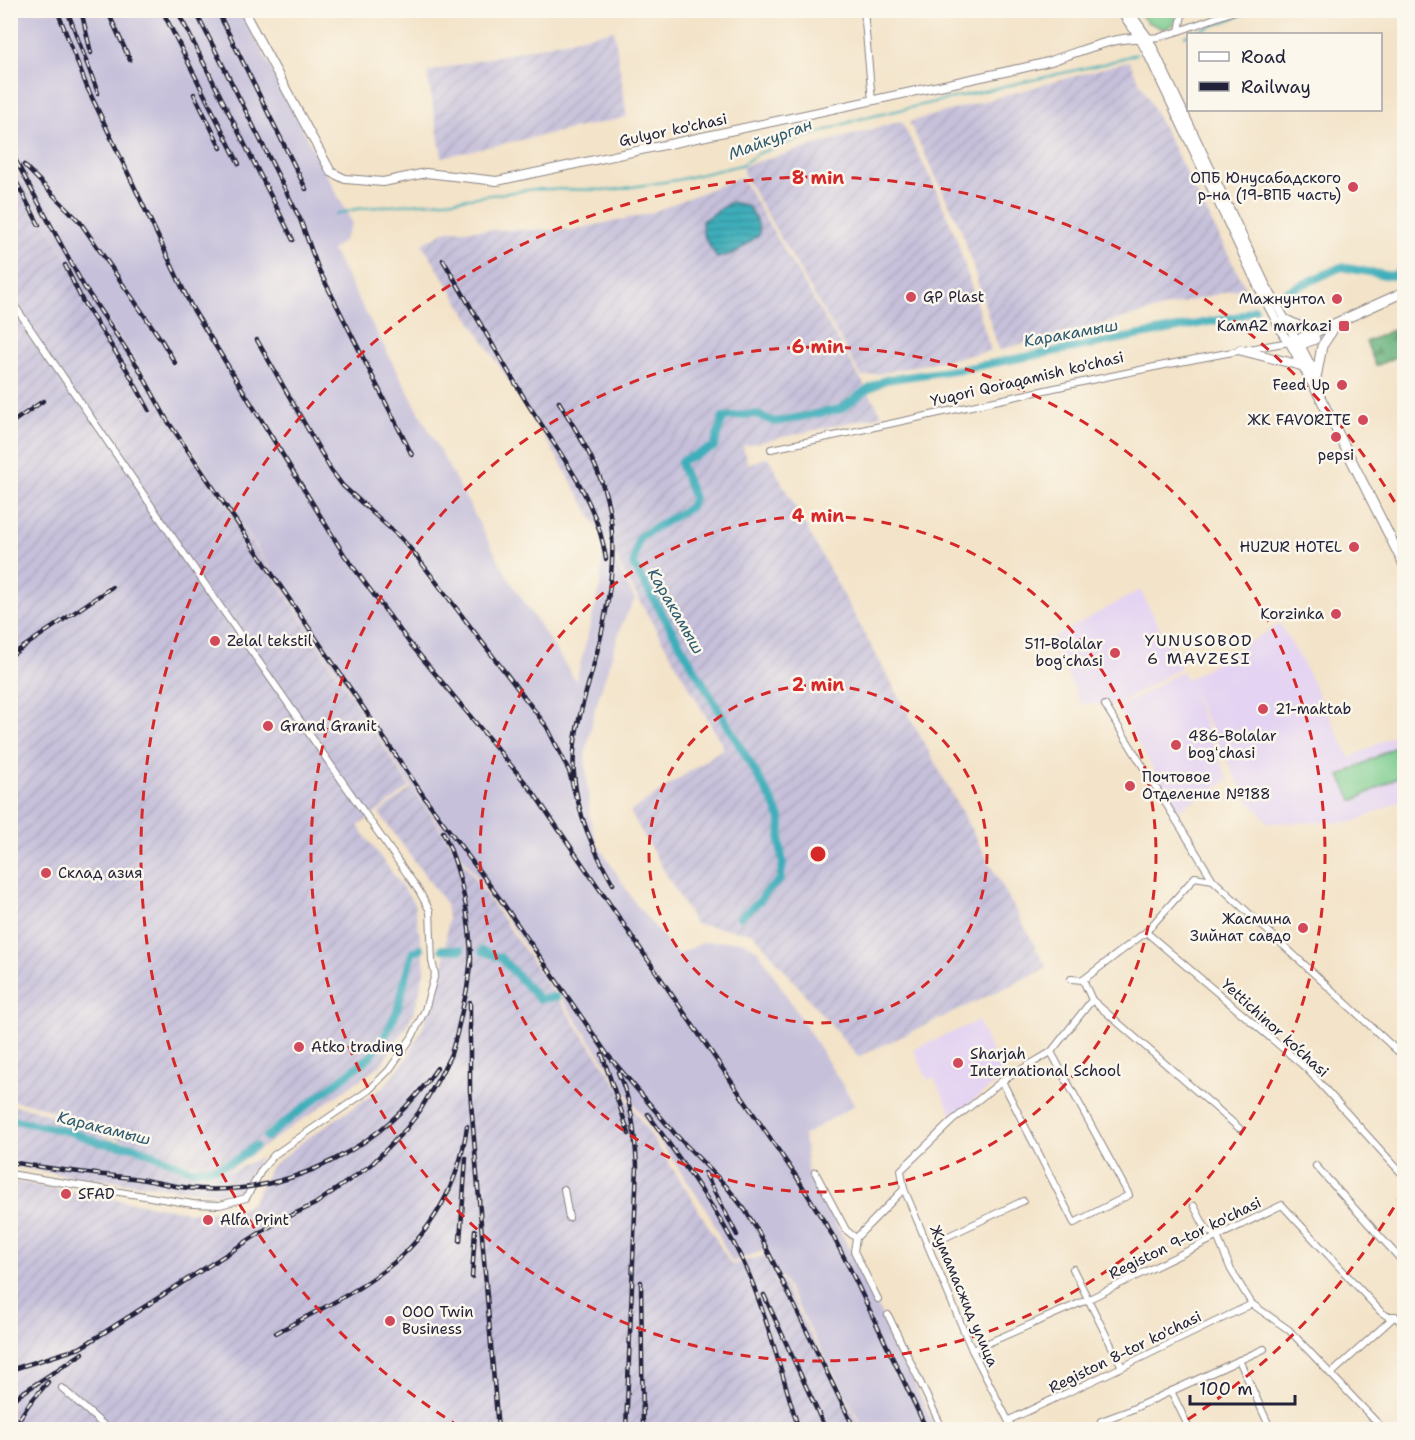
<svg xmlns="http://www.w3.org/2000/svg" width="1415" height="1440" viewBox="0 0 1415 1440" font-family="'Shantell Sans',sans-serif">
  <style>
    .built { fill: #e4d3f2 }
    .industrial { fill: url(#industrial-furrows) }
    .railway { fill: #c6c0da }
    .grass { fill: url(#grass-tufts); stroke: #4e7764; stroke-width: 1.5 }
    .forest { fill: url(#forest-firs); stroke: #42695a; stroke-width: 1.5 }
    .park { fill: #7acc8e; stroke: #4e7764; stroke-width: 1.5 }
    .water { fill: url(#water-rules); stroke: #30687a; stroke-width: 1.5 }
    .lines { fill: none; stroke-linecap: round; stroke-linejoin: round }
    .stream { stroke: #3eaeba; stroke-width: 2 }
    .canal { stroke: #3eaeba; stroke-width: 8 }
    .minor-casing { stroke: #8a8282; stroke-width: 8 }
    .tertiary-casing { stroke: #8a8282; stroke-width: 10 }
    .secondary-casing { stroke: #8a8282; stroke-width: 11 }
    .minor { stroke: #fff; stroke-width: 6 }
    .tertiary { stroke: #fff; stroke-width: 8 }
    .secondary { stroke: #fff; stroke-width: 9 }
    .rail-casing { stroke: #22223b; stroke-width: 4.5 }
    .rail { stroke: #fbf7ec; stroke-width: 2; stroke-dasharray: 7; stroke-linecap: butt }
    .ring { fill: none; stroke: #d62828; stroke-width: 3; stroke-dasharray: 10 8 }
    .poi-dot { fill: #d1495b; stroke: #fbf7ec; stroke-width: 2 }
    .labels { text-anchor: middle; dominant-baseline: central; stroke-width: 5; stroke-linejoin: round; paint-order: stroke }
    .street-label { font-size: 15px; fill: #22223b; stroke: #fbf7ec }
    .poi-label { font-size: 15px; fill: #22223b; stroke: #fbf7ec; text-anchor: start }
    .water-label { font-size: 16px; font-style: italic; fill: #2d5a6e; stroke: #fbf7ec }
    .neighbourhood-label { font-size: 16px; letter-spacing: 1.5px; fill: #22223b; stroke: #fbf7ec }
    .centre { fill: #d62828; stroke: #fbf7ec; stroke-width: 3 }
    .ring-label { font-size: 18px; text-anchor: middle; font-weight: bold; fill: #d62828; stroke: #fbf7ec; stroke-width: 5; stroke-linejoin: round; paint-order: stroke }
  </style>
  <defs>
    <pattern id="industrial-furrows" width="10" height="10" patternUnits="userSpaceOnUse" patternTransform="scale(1.5)"><rect width="10" height="10" fill="#c6c0da"/><path d="M-1 1l2-2M0 10L10 0M9 11l2-2" fill="none" stroke="#aaa5bc"/></pattern>
    <pattern id="grass-tufts" width="24" height="20" patternUnits="userSpaceOnUse" patternTransform="scale(1.5)"><rect width="24" height="20" fill="#7acc8e"/><path d="M3 7l-1-3M5 7V3M7 7l1-3M15 17l-1-3M17 17v-4M19 17l1-3" fill="none" stroke="#69af7b"/></pattern>
    <pattern id="forest-firs" width="22" height="20" patternUnits="userSpaceOnUse" patternTransform="scale(1.5)"><rect width="22" height="20" fill="#63b079"/><path d="M5 1l3.5 6h-7zM16 11l3.5 6h-7z" fill="#518f64"/></pattern>
    <pattern id="water-rules" width="6" height="5" patternUnits="userSpaceOnUse" patternTransform="scale(1.5)"><rect width="6" height="5" fill="#3eaeba"/><path d="M0 2.5h6" fill="none" stroke="#348d98"/></pattern>
  </defs>
  <rect width="100%" height="100%" fill="#fbf7ec"/>
  <filter id="ink" filterUnits="userSpaceOnUse"><feTurbulence type="fractalNoise" baseFrequency=".0167" numOctaves="2"/><feDisplacementMap in="SourceGraphic" scale="12" xChannelSelector="R" yChannelSelector="G"/><feConvolveMatrix kernelMatrix="1 2 1 2 8 2 1 2 1" color-interpolation-filters="sRGB"/></filter>
  <filter id="wash" filterUnits="userSpaceOnUse"><feTurbulence type="fractalNoise" baseFrequency=".008" numOctaves="4" result="noise"/><feDisplacementMap in="SourceGraphic" scale="24" xChannelSelector="R" yChannelSelector="G"/><feGaussianBlur stdDeviation="1.35" result="paint"/><feColorMatrix in="noise" values="0 0 0 0 0 0 0 0 0 0 0 0 0 0 0 0 0 1.4 0 .05"/><feComposite in="paint" operator="in"/></filter>
  <g filter="url(#wash)">
    <rect width="100%" height="100%" fill="#f3e3c8"/>
    <g class="built">
      <polygon points="1140,590 1181,667 1119,704 1081,704 1050,639"/>
      <polygon points="1280,624 1302,661 1350,758 1404,730 1404,799 1354,822 1269,823 1245,796 1189,686 1228,780 1178,810 1118,709 1182,671 1186,680"/>
      <polygon points="978,1021 1003,1077 953,1116 934,1078 928,1080 914,1049"/>
    </g>
    <g class="industrial">
      <polygon points="614,30 627,117 442,157 427,72"/>
      <polygon points="1129,61 1245,287 999,350 961,229 909,122"/>
      <polygon points="901,121 932,181 955,234 991,351 862,377 745,177 742,166"/>
      <polygon points="10,156 48,228 410,787 358,826 414,903 425,966 418,1000 408,1024 381,1065 231,1169 189,1163 107,1135 98,1128 33,1104 11,1101"/>
      <polygon points="741,177 882,415 743,446 748,464 768,457 1047,968 858,1057 753,933 695,924 630,812 724,748 559,460 422,244 448,230 573,230 648,214"/>
      <polygon points="412,788 608,1071 690,1195 731,1265 764,1256 774,1282 781,1280 862,1429 11,1429 10,1181 188,1212 234,1211 251,1204 271,1167 305,1140 384,1087 407,1058 422,1029 443,972 448,918 446,904 379,813"/>
      <polygon points="10,1105 32,1109 95,1131 110,1139 192,1167 232,1171 261,1157 237,1193 221,1194 70,1176 11,1166"/>
    </g>
    <polygon class="railway" points="11,11 241,11 352,223 344,240 332,250 509,579 576,681 600,587 604,542 635,599 622,624 595,709 585,757 590,818 597,843 635,903 678,955 704,942 742,941 758,950 855,1105 804,1135 808,1173 854,1257 936,1429 864,1429 782,1277 773,1280 763,1251 732,1262 707,1210 493,899 412,787 48,227 11,155"/>
    <polygon class="grass" points="1137,11 1179,11 1173,25 1163,29 1147,22"/>
    <polygon class="forest" points="1404,325 1404,353 1376,366 1366,342"/>
    <polygon class="park" points="1398,745 1404,757 1404,774 1353,801 1340,776"/>
    <polygon class="water" points="731,202 748,206 758,224 760,234 735,253 717,258 703,234 702,221"/>
    <g class="lines">
      <g class="stream">
        <polyline points="1190,34 1256,10"/>
        <polyline points="1185,36 1188,35"/>
        <polyline points="335,215 356,209 455,200 534,189 612,190 677,180 741,165 759,153 856,120 1107,63 1136,54"/>
      </g>
      <g class="canal">
        <polyline points="1282,294 1341,267 1391,276 1404,270"/>
        <polyline points="740,917 760,901 764,894 780,880 783,864 780,844 781,820 774,804 633,564 639,537 689,508 694,498 681,466 681,461 714,447 723,417 755,414 775,422 841,409 865,391 885,380 968,368 1240,316 1255,309"/>
        <polyline points="442,949 461,950"/>
        <polyline points="482,951 501,958 539,999 556,997"/>
        <polyline points="10,1119 71,1132 101,1143 135,1147 192,1170 218,1167 238,1159 255,1146"/>
        <polyline points="266,1137 371,1056 386,1034 397,1011 411,957 413,952 420,949"/>
      </g>
    </g>
  </g>
  <g filter="url(#ink)">
    <g class="lines">
      <g class="minor-casing">
        <g id="minor">
          <polyline points="864,10 872,101"/>
          <polyline points="1179,31 1237,10"/>
          <polyline points="1148,38 1160,37 1179,31 1183,10"/>
          <polyline points="10,299 215,599 419,891 430,911 432,961 435,974 425,1010 412,1037 389,1070 369,1090 274,1155 262,1169 246,1198 220,1205 193,1204 10,1174"/>
          <path d="M771,449C944,414 1115,371 1290,342"/>
          <polyline points="1105,705 1213,880"/>
          <polyline points="1146,932 1307,1069 1404,1176"/>
          <polyline points="1071,979 1083,980"/>
          <polyline points="1083,980 1146,932 1195,877 1213,880 1404,1057"/>
          <polyline points="1092,1000 1239,1128"/>
          <polyline points="1002,1081 1074,1223 1129,1195 1051,1052"/>
          <polyline points="1316,1166 1404,1263"/>
          <polyline points="815,1172 846,1230 856,1238"/>
          <polyline points="564,1189 569,1218"/>
          <polyline points="1194,1206 1206,1229 1217,1236"/>
          <polyline points="1217,1236 1231,1270 1252,1304 1289,1330 1384,1430"/>
          <polyline points="929,1245 1023,1201"/>
          <polyline points="1073,1269 1122,1367"/>
          <polyline points="878,1299 854,1251 856,1238 904,1189"/>
          <polyline points="888,1315 943,1430"/>
          <polyline points="972,1350 1089,1299 1282,1205 1381,1312 1387,1316 1395,1316 1404,1326"/>
          <polyline points="1239,1360 1271,1430"/>
          <polyline points="1331,1374 1395,1316"/>
          <polyline points="62,1388 109,1430"/>
          <polyline points="1171,1391 1190,1430"/>
          <polyline points="1009,1420 1122,1367 1252,1304"/>
          <polyline points="1013,1430 972,1350 904,1189 901,1170 952,1121 1002,1081 1051,1052 1092,1000 1083,980"/>
          <polyline points="1103,1430 1101,1421 1128,1411 1264,1349"/>
        </g>
      </g>
      <g class="tertiary-casing">
        <g id="tertiary">
          <path d="M243,10L331,172L345,179L383,182L426,173L497,181L1009,71C1023,68 1037,65 1051,61C1084,50 1112,36 1148,38"/>
          <polyline points="1120,10 1139,37 1147,52 1258,286 1284,336 1290,342"/>
          <polyline points="1128,10 1148,38 1265,284 1296,339"/>
        </g>
      </g>
      <g class="secondary-casing">
        <g id="secondary">
          <polyline points="1284,319 1303,328 1319,328"/>
          <polyline points="1290,342 1320,397 1404,565"/>
          <polyline points="1290,342 1314,333 1404,292"/>
          <polyline points="1298,342 1312,369"/>
          <polyline points="1300,345 1315,339"/>
          <polyline points="1240,350 1303,366"/>
          <polyline points="1316,378 1322,346 1332,331"/>
        </g>
      </g>
      <use href="#minor" class="minor"/>
      <use href="#tertiary" class="tertiary"/>
      <use href="#secondary" class="secondary"/>
      <g class="rail-casing">
        <g id="rail">
          <polyline points="57,10 87,87 191,306 345,556 408,641 533,792 796,1176 833,1236 850,1269 927,1430"/>
          <polyline points="67,10 98,93"/>
          <polyline points="81,10 91,53"/>
          <polyline points="107,10 130,60"/>
          <polyline points="162,10 239,164"/>
          <polyline points="177,10 293,240"/>
          <polyline points="195,10 300,219 318,268 412,455"/>
          <polyline points="217,10 306,189"/>
          <polyline points="194,94 221,148"/>
          <polyline points="10,150 83,285 138,367 167,420 425,798 500,899 607,1054 676,1135 726,1186 745,1210 758,1231 855,1430"/>
          <polyline points="24,165 80,222 162,341 175,363"/>
          <polyline points="10,170 39,225"/>
          <path d="M443,260C471,307 498,355 526,401C558,452 597,497 606,559"/>
          <polyline points="65,265 82,300 127,370 149,410"/>
          <polyline points="257,340 331,470 343,486 401,538 414,553 547,727 569,771 576,798"/>
          <path d="M559,402C579,435 600,467 608,504C620,556 606,621 592,671C583,704 571,739 574,774C577,815 593,849 613,884"/>
          <polyline points="10,424 43,401"/>
          <polyline points="10,656 112,587"/>
          <path d="M443,832C462,872 471,921 471,966"/>
          <polyline points="470,1002 470,1090 498,1430"/>
          <polyline points="602,1054 629,1134"/>
          <path d="M618,1072C633,1107 634,1128 637,1165L626,1430"/>
          <path d="M648,1114C684,1166 725,1218 750,1277C770,1326 783,1379 799,1430"/>
          <path d="M10,1162C51,1169 92,1174 133,1178C155,1181 177,1188 200,1189C294,1194 385,1146 437,1068"/>
          <polyline points="705,1173 737,1235"/>
          <polyline points="460,1241 466,1158"/>
          <polyline points="472,1277 475,1230"/>
          <polyline points="641,1282 643,1430"/>
          <polyline points="764,1295 826,1430"/>
          <path d="M276,1333C312,1313 353,1295 386,1269C432,1234 460,1182 467,1126"/>
          <polyline points="10,1370 80,1348 277,1222 315,1204 371,1165 406,1129 419,1112 440,1076 451,1054 457,1033 467,989 471,958"/>
          <polyline points="10,1401 83,1353"/>
          <polyline points="12,1430 29,1404 48,1382"/>
        </g>
      </g>
      <use href="#rail" class="rail"/>
    </g>
  </g>
  <g class="ring">
    <circle cx="818" cy="854" r="169"/>
    <circle cx="818" cy="854" r="338"/>
    <circle cx="818" cy="854" r="507"/>
    <path d="M1403 1192A676 676 0 0 1 1176 1427M460 1427A676 676 0 1 1 1403 516"/>
  </g>
  <g class="poi-dot">
    <circle cx="1353" cy="187" r="6"/>
    <circle cx="911" cy="297" r="6"/>
    <circle cx="1337" cy="299" r="6"/>
    <rect x="1338" y="320" width="12" height="12" rx="3"/>
    <circle cx="1342" cy="385" r="6"/>
    <circle cx="1363" cy="420" r="6"/>
    <circle cx="1336" cy="437" r="6"/>
    <circle cx="1354" cy="547" r="6"/>
    <circle cx="1336" cy="614" r="6"/>
    <circle cx="215" cy="641" r="6"/>
    <circle cx="1115" cy="653" r="6"/>
    <circle cx="1263" cy="709" r="6"/>
    <circle cx="268" cy="726" r="6"/>
    <circle cx="1176" cy="745" r="6"/>
    <circle cx="1130" cy="786" r="6"/>
    <circle cx="46" cy="873" r="6"/>
    <circle cx="1303" cy="928" r="6"/>
    <circle cx="299" cy="1047" r="6"/>
    <circle cx="958" cy="1063" r="6"/>
    <circle cx="66" cy="1194" r="6"/>
    <circle cx="208" cy="1220" r="6"/>
    <circle cx="390" cy="1321" r="6"/>
  </g>
  <g class="labels">
    <g class="street-label">
      <text transform="translate(673 130) rotate(-12)">Gulyor ko'chasi</text>
      <text transform="translate(1027 379) rotate(-13)">Yuqori Qoraqamish ko'chasi</text>
      <text transform="translate(1275 1028) rotate(42)">Yettichinor ko‘chasi</text>
      <text transform="translate(1185 1238) rotate(-26)">Registon 9-tor ko'chasi</text>
      <text transform="translate(964 1296) rotate(67)">Жумамасжид улица</text>
      <text transform="translate(1125 1352) rotate(-26)">Registon 8-tor ko'chasi</text>
    </g>
    <g class="poi-label">
      <text x="1341" y="178" text-anchor="end">ОПБ Юнусабадского<tspan x="1341" dy="17">р-на (19-ВПБ часть)</tspan></text>
      <text x="923" y="297">GP Plast</text>
      <text x="1325" y="299" text-anchor="end">Мажнунтол</text>
      <text x="1332" y="326" text-anchor="end">KamAZ markazi</text>
      <text x="1330" y="385" text-anchor="end">Feed Up</text>
      <text x="1351" y="420" text-anchor="end">ЖК FAVORITE</text>
      <text x="1336" y="455" text-anchor="middle">pepsi</text>
      <text x="1342" y="547" text-anchor="end">HUZUR HOTEL</text>
      <text x="1324" y="614" text-anchor="end">Korzinka</text>
      <text x="227" y="641">Zelal tekstil</text>
      <text x="1103" y="644" text-anchor="end">511-Bolalar<tspan x="1103" dy="17">bogʻchasi</tspan></text>
      <text x="1275" y="709">21-maktab</text>
      <text x="280" y="726">Grand Granit</text>
      <text x="1188" y="736">486-Bolalar<tspan x="1188" dy="17">bogʻchasi</tspan></text>
      <text x="1142" y="777">Почтовое<tspan x="1142" dy="17">Отделение №188</tspan></text>
      <text x="58" y="873">Склад азия</text>
      <text x="1291" y="919" text-anchor="end">Жасмина<tspan x="1291" dy="17">Зийнат савдо</tspan></text>
      <text x="311" y="1047">Atko trading</text>
      <text x="970" y="1054">Sharjah<tspan x="970" dy="17">International School</tspan></text>
      <text x="78" y="1194">SFAD</text>
      <text x="220" y="1220">Alfa Print</text>
      <text x="402" y="1312">ООО Twin<tspan x="402" dy="17">Business</tspan></text>
    </g>
    <g class="water-label">
      <text transform="translate(770 139) rotate(-21)">Майкурган</text>
      <text transform="translate(1071 333) rotate(-10)">Каракамыш</text>
      <text transform="translate(676 611) rotate(60)">Каракамыш</text>
      <text transform="translate(104 1128) rotate(14)">Каракамыш</text>
    </g>
    <g class="neighbourhood-label">
      <text x="1199" y="640">YUNUSOBOD<tspan x="1199" dy="18">6 MAVZESI</tspan></text>
    </g>
  </g>
  <circle cx="818" cy="854" r="9" class="centre"/>
  <g class="ring-label">
    <text x="818" y="184">8 min</text>
    <text x="818" y="353">6 min</text>
    <text x="818" y="522">4 min</text>
    <text x="818" y="691">2 min</text>
  </g>
  <rect width="1415" height="1440" fill="none" stroke="#fbf7ec" stroke-width="36"/>
  <rect x="1187" y="33" width="195" height="78" fill="#fbf7ec" stroke="#a4a2a5" stroke-width="1.5"/>
  <rect x="1199" y="52" width="30" height="9" fill="#ffffff" stroke="#a4a2a5" stroke-width="1.5"/>
  <text x="1241" y="63" font-size="18" fill="#22223b">Road</text>
  <rect x="1199" y="82" width="30" height="9" fill="#22223b" stroke="#a4a2a5" stroke-width="1.5"/>
  <text x="1241" y="93" font-size="18" fill="#22223b">Railway</text>
  <path d="M1190 1395v9h105v-9" fill="none" stroke="#22223b" stroke-width="3"/>
  <text x="1199" y="1395" font-size="18" fill="#22223b" stroke="#fbf7ec" stroke-width="4.5" paint-order="stroke">100 m</text>
</svg>
